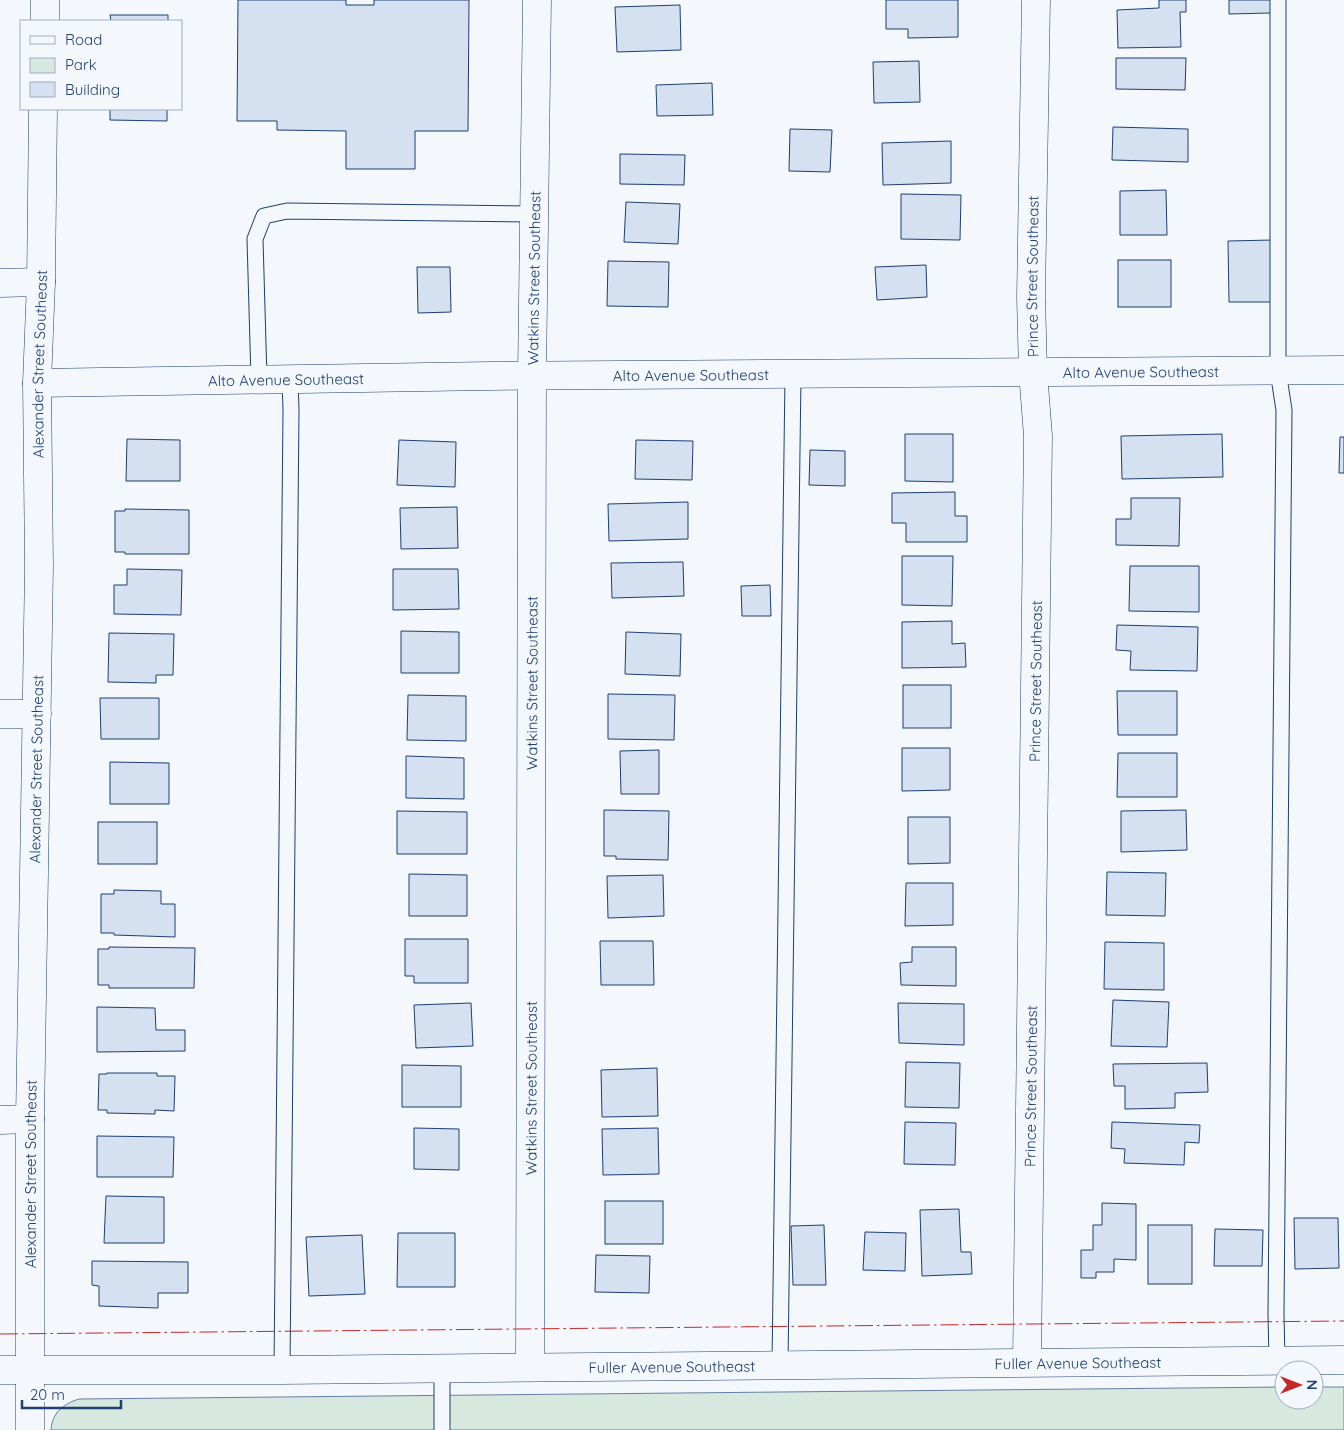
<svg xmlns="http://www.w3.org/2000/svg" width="1344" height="1430" viewBox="0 0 1344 1430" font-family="Quicksand,sans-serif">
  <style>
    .green { fill: #d7e8df; stroke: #687fa3 }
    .building { fill: #d5e0f0; stroke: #1d3f73 }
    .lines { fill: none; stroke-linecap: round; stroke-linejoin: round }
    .lane-casing { stroke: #1d3f73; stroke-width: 17 }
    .street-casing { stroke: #1d3f73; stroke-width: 29 }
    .secondary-casing { stroke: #1d3f73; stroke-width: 29 }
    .lane { stroke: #f4f7fb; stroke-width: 15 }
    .street { stroke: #f4f7fb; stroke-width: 28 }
    .secondary { stroke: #f4f7fb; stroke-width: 28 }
    .power { stroke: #c62828; stroke-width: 1; stroke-dasharray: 18 4 2.5 4; stroke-linecap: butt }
    .labels { text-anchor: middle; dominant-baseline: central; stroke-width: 4; stroke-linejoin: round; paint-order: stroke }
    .street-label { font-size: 15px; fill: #1d3f73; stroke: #f4f7fb }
  </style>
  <rect width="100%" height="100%" fill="#f4f7fb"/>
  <path class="green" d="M1284,1387V1400H1314V1387H1344V1430H51C52,1413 63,1404 79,1399Z"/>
  <g class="building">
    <polygon points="238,0 346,0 346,5 374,5 374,0 469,0 468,131 415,131 415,169 346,169 346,131 277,130 277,121 237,121"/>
    <polygon points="886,0 958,0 958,37 908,38 908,29 886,29"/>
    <polygon points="1159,0 1186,0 1186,12 1180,12 1181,47 1118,48 1117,10 1159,8"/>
    <polygon points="1229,0 1271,0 1271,13 1229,14"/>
    <polygon points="680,5 681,50 617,52 615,7"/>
    <polygon points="110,15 168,15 168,21 111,21"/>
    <polygon points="1116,58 1186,58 1185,90 1116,89"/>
    <polygon points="919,61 920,102 874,103 873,62"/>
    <polygon points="712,83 713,115 657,116 656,85"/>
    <polygon points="110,109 167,109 167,121 110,120"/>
    <polygon points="1113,127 1188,129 1188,162 1112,160"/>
    <polygon points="790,129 832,130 830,172 789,171"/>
    <polygon points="951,141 951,183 883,185 882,143"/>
    <polygon points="620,154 685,155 684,185 620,184"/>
    <polygon points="1166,190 1167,235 1120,235 1120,191"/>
    <polygon points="901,194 961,195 960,240 901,239"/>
    <polygon points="626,202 680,204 678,244 624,242"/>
    <polygon points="1273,240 1273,302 1229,302 1228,241"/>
    <rect x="1118" y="260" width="53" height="47"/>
    <polygon points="608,261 669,262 668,307 607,306"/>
    <polygon points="926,265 927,297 877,300 875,267"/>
    <polygon points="417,267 450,267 451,312 418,313"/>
    <polygon points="905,434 953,434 953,482 905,481"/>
    <polygon points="1222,434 1223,477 1122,479 1121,436"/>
    <polygon points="1340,437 1344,437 1344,473 1339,473"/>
    <polygon points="127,439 180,440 180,481 126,481"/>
    <polygon points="399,440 456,442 455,487 397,485"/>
    <polygon points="636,440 693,441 692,480 635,479"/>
    <polygon points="810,450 845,451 845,486 809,485"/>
    <polygon points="955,492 955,516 967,516 967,542 906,542 906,523 892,523 892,493"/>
    <polygon points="1131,498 1180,498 1179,546 1116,545 1116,519 1131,519"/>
    <polygon points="688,502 688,539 609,541 608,504"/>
    <polygon points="457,507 458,548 401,549 400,508"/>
    <polygon points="125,509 189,510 189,554 125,554 125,552 115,552 115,511 125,511"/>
    <polygon points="902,556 953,556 952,606 902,605"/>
    <polygon points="683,562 684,596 612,598 611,563"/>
    <polygon points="1130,566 1199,566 1199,612 1129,611"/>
    <polygon points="127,569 182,570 181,615 114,614 114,585 127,585"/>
    <polygon points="393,569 458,569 459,609 393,610"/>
    <polygon points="770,585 771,616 742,616 741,586"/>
    <polygon points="952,621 952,644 965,643 966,667 902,668 902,622"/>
    <polygon points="1117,625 1198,627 1197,671 1130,670 1131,651 1116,650"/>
    <polygon points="401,631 459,632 459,673 401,673"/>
    <polygon points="626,632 681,634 680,676 625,674"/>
    <polygon points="109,633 174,634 173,675 156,675 156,683 108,682"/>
    <rect x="903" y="685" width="48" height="43"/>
    <polygon points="1117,691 1177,691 1177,735 1118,735"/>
    <polygon points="608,694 675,695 674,740 608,739"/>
    <polygon points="408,695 466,696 466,741 407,740"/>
    <polygon points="100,698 159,698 159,739 101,739"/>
    <polygon points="902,748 950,748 950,790 902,791"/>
    <polygon points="659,750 659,794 621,794 620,751"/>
    <polygon points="1118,753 1177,753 1177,797 1117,797"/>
    <polygon points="406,756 464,758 464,799 406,798"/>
    <polygon points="110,762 169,763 169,804 110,804"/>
    <polygon points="604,810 669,811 668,860 616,859 616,856 604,856"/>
    <polygon points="1186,810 1187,850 1121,852 1121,811"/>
    <polygon points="397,811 467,812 467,854 397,854"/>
    <polygon points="908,817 950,817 950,863 908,864"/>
    <rect x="98" y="822" width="59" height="42"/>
    <polygon points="1107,872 1166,873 1165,916 1106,915"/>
    <polygon points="409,874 467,875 467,916 409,916"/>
    <polygon points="663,875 664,916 608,918 607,876"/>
    <polygon points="906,883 953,883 953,925 905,926"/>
    <polygon points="114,890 161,891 161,904 175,904 175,937 114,935 114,933 101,933 101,894 114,894"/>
    <polygon points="405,939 468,939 468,983 414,983 414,976 405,976"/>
    <polygon points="600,941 653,941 654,985 601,985"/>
    <polygon points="1105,942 1164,943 1164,990 1104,989"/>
    <polygon points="109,947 195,948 194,988 109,988 109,985 98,985 98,949 109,949"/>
    <polygon points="912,947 956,947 956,986 901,985 900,963 912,962"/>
    <polygon points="1113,1000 1169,1002 1167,1047 1111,1046"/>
    <polygon points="471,1003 473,1046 416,1048 414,1005"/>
    <polygon points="898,1003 964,1004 964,1045 899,1043"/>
    <polygon points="97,1007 155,1008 156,1030 185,1030 185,1051 97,1052"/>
    <polygon points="906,1062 960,1063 959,1108 905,1107"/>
    <polygon points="1207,1063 1208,1092 1175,1093 1175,1108 1125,1109 1125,1086 1114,1086 1113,1064"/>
    <polygon points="402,1065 461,1066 461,1107 402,1107"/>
    <polygon points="657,1068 658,1116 602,1117 601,1070"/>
    <polygon points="107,1073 157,1073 157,1076 175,1076 174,1111 155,1110 155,1114 107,1113 107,1110 98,1110 99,1074 107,1074"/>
    <polygon points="905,1122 956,1123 955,1165 904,1164"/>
    <polygon points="1112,1122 1200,1125 1199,1143 1185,1142 1184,1165 1124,1163 1125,1149 1111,1148"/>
    <polygon points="414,1128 459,1129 459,1170 414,1169"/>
    <polygon points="658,1128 659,1174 603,1175 602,1129"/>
    <polygon points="97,1136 174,1137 173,1177 97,1177"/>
    <polygon points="106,1196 164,1197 164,1243 104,1243"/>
    <rect x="605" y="1201" width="58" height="43"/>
    <polygon points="1102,1203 1136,1204 1136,1260 1114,1259 1114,1272 1096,1272 1096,1278 1081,1278 1081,1250 1093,1250 1093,1225 1102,1225"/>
    <polygon points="959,1209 961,1252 971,1252 972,1274 922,1276 920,1210"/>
    <polygon points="1294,1218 1338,1218 1339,1268 1295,1269"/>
    <polygon points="824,1225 826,1285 793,1285 791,1226"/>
    <rect x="1148" y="1225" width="44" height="59"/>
    <polygon points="1215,1229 1263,1230 1262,1266 1214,1266"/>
    <polygon points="865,1232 906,1233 905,1271 863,1270"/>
    <polygon points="398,1233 455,1233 455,1287 397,1287"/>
    <polygon points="362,1235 365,1294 309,1296 306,1237"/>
    <polygon points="596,1255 650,1256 649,1293 595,1292"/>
    <polygon points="92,1261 188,1262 188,1293 158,1293 158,1308 99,1306 99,1286 92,1285"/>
  </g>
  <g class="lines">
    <g class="lane-casing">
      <g id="lane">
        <polyline points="259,379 255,239 264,216 287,211 534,214"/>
        <polyline points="1277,1361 1276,1314 1284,410 1278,371 1278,0"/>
        <polyline points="780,1365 793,375"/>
        <polyline points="282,1370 291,410 290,379"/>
        <polyline points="442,1430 442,1368"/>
      </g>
    </g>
    <g class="street-casing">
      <g id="street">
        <polyline points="45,21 45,0"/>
        <polyline points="0,283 41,282"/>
        <path id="s1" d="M37,383L490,376L1344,370"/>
        <polyline points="0,714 37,714"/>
        <polyline points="0,1120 30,1119"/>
        <path id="s2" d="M1027,1362L1038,436L1033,372L1031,297L1036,0"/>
        <path id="s3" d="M530,1367L532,376L537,0"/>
        <path id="s4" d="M30,1430V1119L39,566L37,383L41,282L43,109"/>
      </g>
    </g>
    <g class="secondary-casing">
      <g id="secondary">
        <path id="s5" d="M0,1370H282L1344,1360"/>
      </g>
    </g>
    <use href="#lane" class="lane"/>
    <use href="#street" class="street"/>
    <use href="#secondary" class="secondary"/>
    <polyline class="power" points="0,1334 1344,1321"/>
  </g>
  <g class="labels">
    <g class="street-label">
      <text stroke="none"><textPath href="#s2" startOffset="1086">Prince Street Southeast</textPath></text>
      <text stroke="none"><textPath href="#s3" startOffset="1089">Watkins Street Southeast</textPath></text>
      <text stroke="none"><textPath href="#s4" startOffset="1066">Alexander Street Southeast</textPath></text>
      <text stroke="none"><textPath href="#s1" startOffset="1104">Alto Avenue Southeast</textPath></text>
      <text stroke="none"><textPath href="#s1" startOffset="654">Alto Avenue Southeast</textPath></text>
      <text stroke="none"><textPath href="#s1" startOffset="249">Alto Avenue Southeast</textPath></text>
      <text stroke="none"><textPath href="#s2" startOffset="681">Prince Street Southeast</textPath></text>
      <text stroke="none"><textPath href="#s3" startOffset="684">Watkins Street Southeast</textPath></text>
      <text stroke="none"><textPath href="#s4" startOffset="661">Alexander Street Southeast</textPath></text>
      <text stroke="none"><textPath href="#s2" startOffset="276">Prince Street Southeast</textPath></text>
      <text stroke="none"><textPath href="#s3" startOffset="279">Watkins Street Southeast</textPath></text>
      <text stroke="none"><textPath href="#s4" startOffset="256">Alexander Street Southeast</textPath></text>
      <text stroke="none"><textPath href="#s5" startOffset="1078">Fuller Avenue Southeast</textPath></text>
      <text stroke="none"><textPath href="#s5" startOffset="672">Fuller Avenue Southeast</textPath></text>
    </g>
  </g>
  <rect x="20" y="20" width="162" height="90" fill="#f4f7fb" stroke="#9eadc5"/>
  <rect x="30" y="36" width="25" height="8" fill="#f4f7fb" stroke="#9eadc5"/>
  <text x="65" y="45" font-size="15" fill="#1d3f73">Road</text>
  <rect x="30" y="58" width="25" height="15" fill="#d7e8df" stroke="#9eadc5"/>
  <text x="65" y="70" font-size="15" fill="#1d3f73">Park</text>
  <rect x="30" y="82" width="25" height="15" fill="#d5e0f0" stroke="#9eadc5"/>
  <text x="65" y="95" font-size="15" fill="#1d3f73">Building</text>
  <g transform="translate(1299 1385) rotate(90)"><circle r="24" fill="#f4f7fb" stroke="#9eadc5"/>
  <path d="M0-4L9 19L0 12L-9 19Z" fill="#c62828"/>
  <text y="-8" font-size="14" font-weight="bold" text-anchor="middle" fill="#1d3f73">N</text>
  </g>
  <path d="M22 1400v8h99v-8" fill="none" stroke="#1d3f73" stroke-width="2.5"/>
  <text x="30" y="1400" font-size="15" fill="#1d3f73" stroke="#f4f7fb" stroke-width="4" paint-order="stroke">20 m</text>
</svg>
